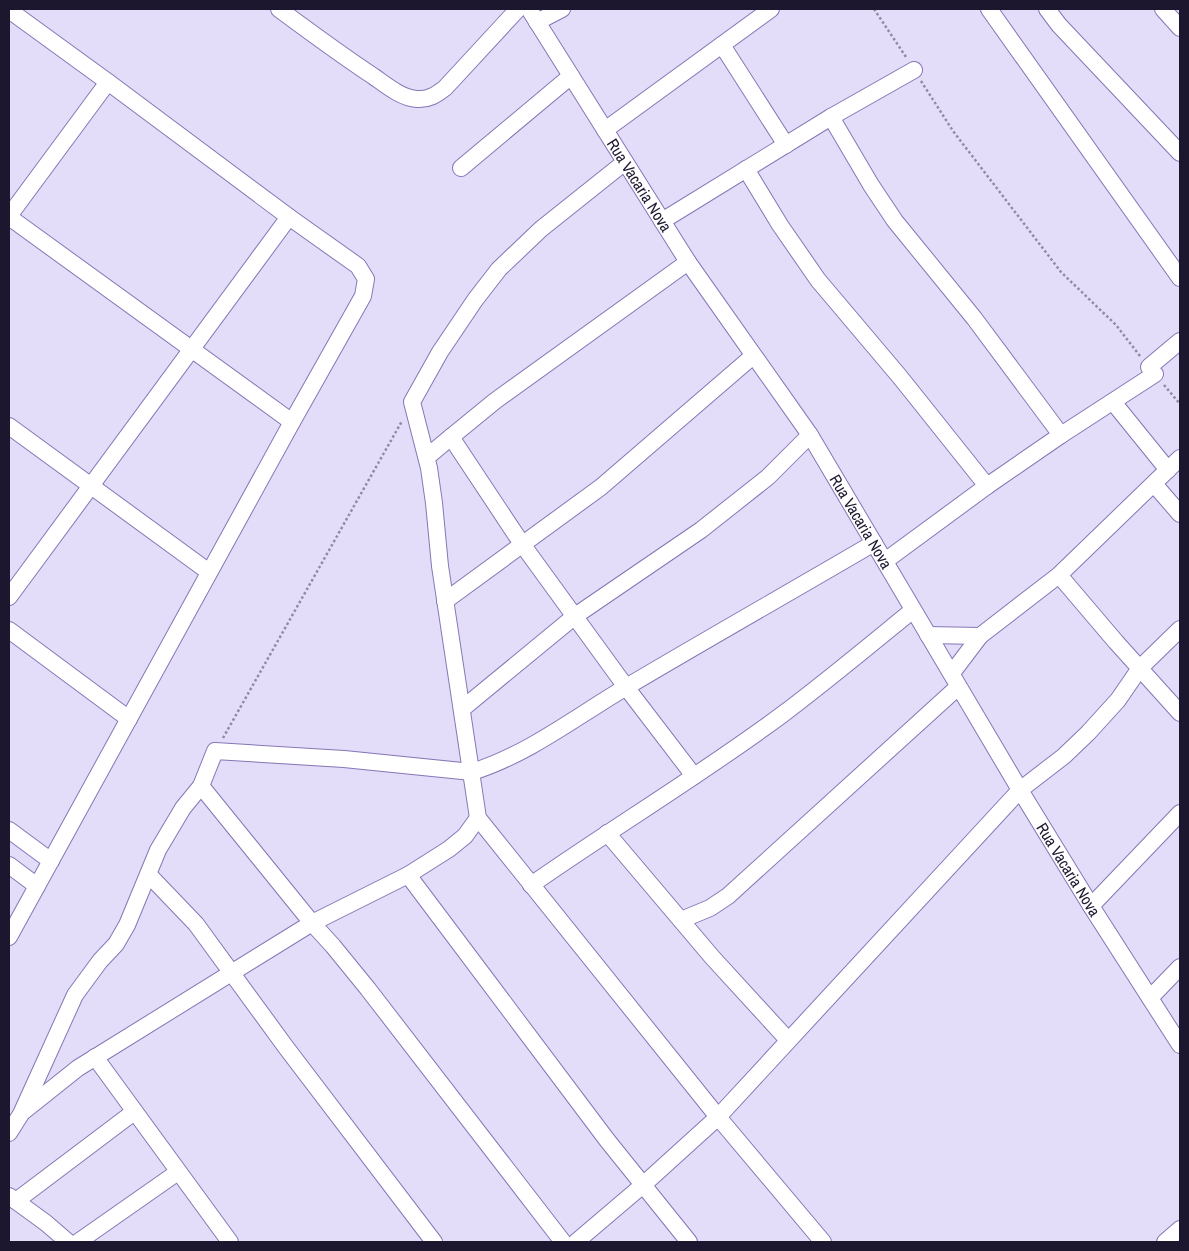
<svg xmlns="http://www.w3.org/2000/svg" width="1189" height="1251" viewBox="0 0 1189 1251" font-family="'Archivo Narrow',sans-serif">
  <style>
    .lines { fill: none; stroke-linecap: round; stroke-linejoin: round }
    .street-casing { stroke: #8676b6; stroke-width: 18 }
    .path { stroke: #908aa4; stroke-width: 2.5; stroke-dasharray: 2.5 2.5; stroke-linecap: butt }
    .street { stroke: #fff; stroke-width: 16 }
    .labels { text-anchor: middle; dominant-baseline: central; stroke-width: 4.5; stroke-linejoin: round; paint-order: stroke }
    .street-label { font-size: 16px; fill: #1d162f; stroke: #fff }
  </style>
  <rect width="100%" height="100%" fill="#e3ddf9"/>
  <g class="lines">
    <g class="street-casing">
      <g id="street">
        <path d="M279,9C310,32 341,55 373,76C386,85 401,98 417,99C428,100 436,95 445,88L518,9"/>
        <path id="s1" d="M529,9L688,262L810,435L1020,790L1091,906L1180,1045"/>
        <polyline points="989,9 1180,278"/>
        <polyline points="1047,9 1059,25 1180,153"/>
        <polyline points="1163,9 1180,28"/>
        <polyline points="9,10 108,82"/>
        <polyline points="537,22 562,9"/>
        <polyline points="722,45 786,145"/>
        <polyline points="831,117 871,185 895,221 974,318 1061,435"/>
        <polyline points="605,130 771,9"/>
        <polyline points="625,162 541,229 499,269 475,300 440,352 412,402 429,468 434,503 440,566 478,818 718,1117 823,1242"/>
        <polyline points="461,168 571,76"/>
        <polyline points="746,169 780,225 818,280 900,377 987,486"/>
        <polyline points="9,216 108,82 289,217 358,266 366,279 363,296 292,422 9,937"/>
        <polyline points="9,217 292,422"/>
        <polyline points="662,221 831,117 914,70"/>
        <polyline points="688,262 495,401 451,437 522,544 626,687 694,776"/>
        <polyline points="1149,367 1180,341"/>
        <polyline points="1113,402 1168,470"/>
        <polyline points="9,426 209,572"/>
        <polyline points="427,457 451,437"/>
        <polyline points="1154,484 1180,514"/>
        <polyline points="885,561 987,486 1061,435 1155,374"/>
        <polyline points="1059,575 1116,642 1180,713"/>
        <polyline points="9,597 289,217"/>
        <polyline points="445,601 601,487 753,356"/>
        <polyline points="9,630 129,719"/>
        <polyline points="928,635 980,636"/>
        <polyline points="952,673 980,636 1059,575 1180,458"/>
        <polyline points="462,709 575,616 701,530 768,477 810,435"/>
        <polyline points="201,786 312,923 333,946 368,989 563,1242"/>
        <polyline points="9,830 51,861"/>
        <polyline points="607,833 712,957 788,1040"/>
        <polyline points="9,865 37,886"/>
        <polyline points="149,875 196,924 285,1046 434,1242"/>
        <polyline points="408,875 607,1140 689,1242"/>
        <path d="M531,885C614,827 701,775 783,714C827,681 870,645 913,610"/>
        <polyline points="1091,906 1180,813"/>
        <polyline points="681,920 710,908 728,896 958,687"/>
        <polyline points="1150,998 1180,967"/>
        <polyline points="95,1057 230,1242"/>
        <polyline points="24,1111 78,1068 312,923 408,875 449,849 465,836 478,818"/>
        <path d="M9,1133L21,1114L75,995L100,961L116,944L127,925L158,850L183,808L201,786L215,751L344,759L472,772C529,754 577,716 628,686C709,638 792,591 874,543"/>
        <polyline points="9,1196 46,1223 68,1242"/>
        <polyline points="16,1201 134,1112"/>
        <polyline points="78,1242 178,1172"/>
        <polyline points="576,1242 643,1185 718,1117 1020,790 1064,756 1088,733 1118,700 1140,668 1180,629"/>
        <polyline points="1165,1242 1180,1229"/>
      </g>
    </g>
    <g class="path">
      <polyline points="874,9 906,57"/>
      <polyline points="921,81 953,131 1061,272 1116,325 1140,356"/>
      <polyline points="1164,385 1180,404"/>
      <polyline points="223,738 402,421"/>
    </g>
    <use href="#street" class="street"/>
  </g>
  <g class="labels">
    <g class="street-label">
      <text stroke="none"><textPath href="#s1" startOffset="208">Rua Vacaria Nova</textPath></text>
      <text stroke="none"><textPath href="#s1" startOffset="611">Rua Vacaria Nova</textPath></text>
      <text stroke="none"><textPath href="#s1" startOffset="1016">Rua Vacaria Nova</textPath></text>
    </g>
  </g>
  <rect width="1189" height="1251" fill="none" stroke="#1d162f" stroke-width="20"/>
</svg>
